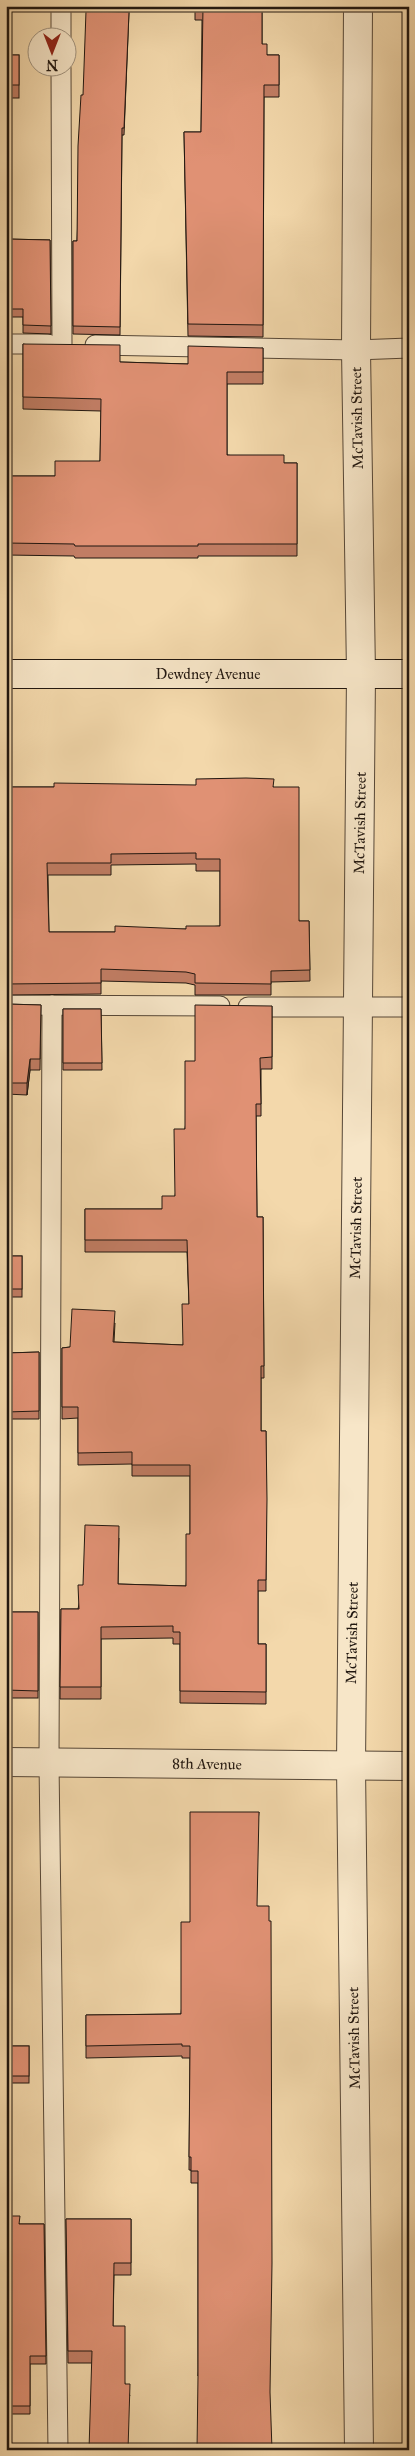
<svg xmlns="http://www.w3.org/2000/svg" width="415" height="2456" viewBox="0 0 415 2456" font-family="'IM FELL Great Primer',serif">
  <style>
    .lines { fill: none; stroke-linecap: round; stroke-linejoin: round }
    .service-casing { stroke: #564737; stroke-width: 21 }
    .minor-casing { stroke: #564737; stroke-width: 30 }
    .secondary-casing { stroke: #211710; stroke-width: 30 }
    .service { stroke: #f7e6c8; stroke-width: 19 }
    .minor { stroke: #f7e6c8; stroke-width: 28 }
    .secondary { stroke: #f7e6c8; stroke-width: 28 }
    .wall { fill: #c17d64; stroke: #211710; fill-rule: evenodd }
    .shaded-wall { fill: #9d6651; stroke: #211710 }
    .building { fill: #e09174; stroke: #211710; fill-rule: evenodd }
    .labels { text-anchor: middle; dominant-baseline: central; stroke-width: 5; stroke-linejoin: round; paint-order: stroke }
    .street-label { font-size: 15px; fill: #211710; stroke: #f7e6c8 }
  </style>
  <rect width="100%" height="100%" fill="#f3d8ab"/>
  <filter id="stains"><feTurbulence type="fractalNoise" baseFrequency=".004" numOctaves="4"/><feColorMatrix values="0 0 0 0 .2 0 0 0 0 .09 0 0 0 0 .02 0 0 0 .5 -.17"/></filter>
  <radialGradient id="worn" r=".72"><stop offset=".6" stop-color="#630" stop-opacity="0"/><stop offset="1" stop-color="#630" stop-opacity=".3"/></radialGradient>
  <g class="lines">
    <g class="service-casing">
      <g id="service">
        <polyline points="61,6 61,38"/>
        <polyline points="61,68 62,344"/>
        <polyline points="6,344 48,344"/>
        <polyline points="95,345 356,350 409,348"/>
        <polyline points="6,1005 220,1006"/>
        <polyline points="52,1005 49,1762 58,2450"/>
        <polyline points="248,1007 409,1007"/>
      </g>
    </g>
    <g class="minor-casing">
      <g id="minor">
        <polyline points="358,6 356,350 361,674 351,1766 359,2450"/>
        <polyline points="6,1762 409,1766"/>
      </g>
    </g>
    <g class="secondary-casing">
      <polyline id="secondary" points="6,674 409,674"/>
    </g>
    <use href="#service" class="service"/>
    <use href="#minor" class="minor"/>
    <use href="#secondary" class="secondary"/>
  </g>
  <g class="wall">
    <polygon points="195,6 262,6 262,44 267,55 279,55 279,97 264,97 263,337 188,336 184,132 201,132 202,20 195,20"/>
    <polygon points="129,12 124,135 122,135 120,335 73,334 73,241 77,241 83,95"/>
    <rect x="6" y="55" width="13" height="43"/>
    <polygon points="7,239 50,240 51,334 23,333 23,317 7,317"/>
    <polygon points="23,344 120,362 188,364 263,348 263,384 227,384 227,455 284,463 297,463 297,556 198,556 198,558 75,558 74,556 6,555 6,476 55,476 100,461 101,411 23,409"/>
    <rect x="404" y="468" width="5" height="71"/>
    <rect x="407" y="785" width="2" height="103"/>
    <path d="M6,787H274L299,921H309L310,981L271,982V995H195V985L186,983L101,981V994L6,995ZM196,864V871H220V926L186,929L115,932H49L48,875H111V865Z"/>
    <polygon points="6,1004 41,1005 40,1070 30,1070 27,1095 6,1094"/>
    <polygon points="272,1006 272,1069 261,1069 261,1116 256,1116 257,1217 263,1217 264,1378 261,1378 261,1431 266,1431 266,1591 258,1591 258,1644 266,1644 266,1704 180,1703 180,1644 173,1644 173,1638 101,1639 101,1699 60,1699 61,1609 78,1609 83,1585 119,1538 118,1584 186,1586 190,1534 190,1476 132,1476 132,1464 78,1465 78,1418 62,1419 62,1348 70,1347 115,1323 114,1342 183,1345 189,1304 187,1252 85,1252 85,1209 162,1209 175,1196 195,1061"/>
    <polygon points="63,1009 101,1009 102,1070 63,1070"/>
    <rect x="6" y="1256" width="16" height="41"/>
    <polygon points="39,1352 39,1419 6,1419 6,1353"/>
    <rect x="6" y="1612" width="32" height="86"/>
    <polygon points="259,1812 198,2376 198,2183 191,2183 191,2170 189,2170 190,2058 182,2058 182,2056 86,2058 86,2015 181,2014 190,1922"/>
    <rect x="6" y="2046" width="23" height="37"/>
    <polygon points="6,2216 20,2224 44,2224 46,2364 30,2364 30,2414 6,2414"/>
    <polygon points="66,2219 131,2219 131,2275 114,2275 113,2326 125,2384 130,2396 92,2363 68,2363"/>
  </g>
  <polygon class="shaded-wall" points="30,1059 30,1070 27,1095 27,1083"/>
  <g class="building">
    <polygon points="195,6 262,6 262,44 267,44 267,55 279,55 279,85 264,85 263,325 188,324 184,132 201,132 203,7 195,7"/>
    <polygon points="86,11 129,12 124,128 122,128 120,327 73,326 73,241 77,241 78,146 81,95 83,95"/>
    <rect x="6" y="55" width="13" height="30"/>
    <polygon points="7,239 50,240 51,326 23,325 23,309 7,309"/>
    <polygon points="23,344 120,345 120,362 188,364 188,346 263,348 263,372 227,372 227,455 284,455 284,463 297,463 297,544 198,544 198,546 75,546 74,544 6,543 6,476 55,476 55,461 100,461 101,399 23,397"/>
    <rect x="404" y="468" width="5" height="58"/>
    <path d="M246,778L274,779L273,787H299V921H309L310,970L271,971V984L195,983V974L186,972L101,969V983L6,984V787H54V783L196,785V779ZM196,853V859H220V926H186V929L115,926V932H49L47,863H111V854Z"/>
    <rect x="407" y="785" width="2" height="90"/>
    <polygon points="6,1004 41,1005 40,1059 30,1059 27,1083 6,1083"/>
    <polygon points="195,1005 272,1006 272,1057 260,1058 261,1104 256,1104 257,1217 263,1217 264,1366 261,1366 261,1431 266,1431 267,1499 266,1580 258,1580 258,1644 266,1644 266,1692 180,1691 180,1632 173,1632 173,1626 101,1627 101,1687 60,1687 61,1609 79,1609 78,1585 83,1585 85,1525 119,1526 118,1584 186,1586 186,1534 190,1534 190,1465 132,1465 132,1452 78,1453 78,1407 62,1407 62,1348 70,1347 72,1309 115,1311 113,1342 183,1345 182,1304 189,1304 187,1240 85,1240 85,1209 162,1209 162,1196 175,1196 174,1129 185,1129 185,1061 195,1061"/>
    <polygon points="63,1009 101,1009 102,1063 63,1063"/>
    <rect x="6" y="1256" width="16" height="33"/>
    <polygon points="39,1352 39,1411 6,1412 6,1353"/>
    <polygon points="6,1612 38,1612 38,1691 6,1690"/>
    <polygon points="190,1812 259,1812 257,1906 269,1906 269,1921 271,1921 272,2263 270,2392 272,2450 197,2450 198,2376 198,2171 191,2171 191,2157 189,2157 190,2046 182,2046 182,2044 86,2046 86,2015 181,2014 181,1922 190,1922"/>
    <rect x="6" y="2046" width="23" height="30"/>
    <polygon points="6,2216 20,2216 19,2224 44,2224 46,2356 30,2356 30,2406 6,2406"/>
    <polygon points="66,2219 131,2219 131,2263 114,2263 113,2326 125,2326 125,2384 130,2384 128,2450 89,2450 92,2351 68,2351"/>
  </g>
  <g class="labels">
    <g class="street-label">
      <text transform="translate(357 418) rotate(-91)">McTavish Street</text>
      <text x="208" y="674">Dewdney Avenue</text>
      <text transform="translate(360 823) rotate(-89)">McTavish Street</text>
      <text transform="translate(356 1228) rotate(-89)">McTavish Street</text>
      <text transform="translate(352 1633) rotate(-89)">McTavish Street</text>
      <text transform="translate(207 1764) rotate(1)">8th Avenue</text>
      <text transform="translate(354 2038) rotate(-91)">McTavish Street</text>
    </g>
  </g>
  <rect width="415" height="2456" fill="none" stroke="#f3d8ab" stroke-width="25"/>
  <rect x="8" y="8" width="400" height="2441" fill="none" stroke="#211710" stroke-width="2.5"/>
  <rect x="12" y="12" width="390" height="2431" fill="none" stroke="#211710"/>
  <g transform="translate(52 52) rotate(180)"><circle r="24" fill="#f7e6c8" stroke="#a1937e"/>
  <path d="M0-4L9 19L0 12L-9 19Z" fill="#8f2418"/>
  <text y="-8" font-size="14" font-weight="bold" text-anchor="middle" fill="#211710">N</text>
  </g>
  <rect width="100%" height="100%" filter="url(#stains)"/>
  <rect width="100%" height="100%" fill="url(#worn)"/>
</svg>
